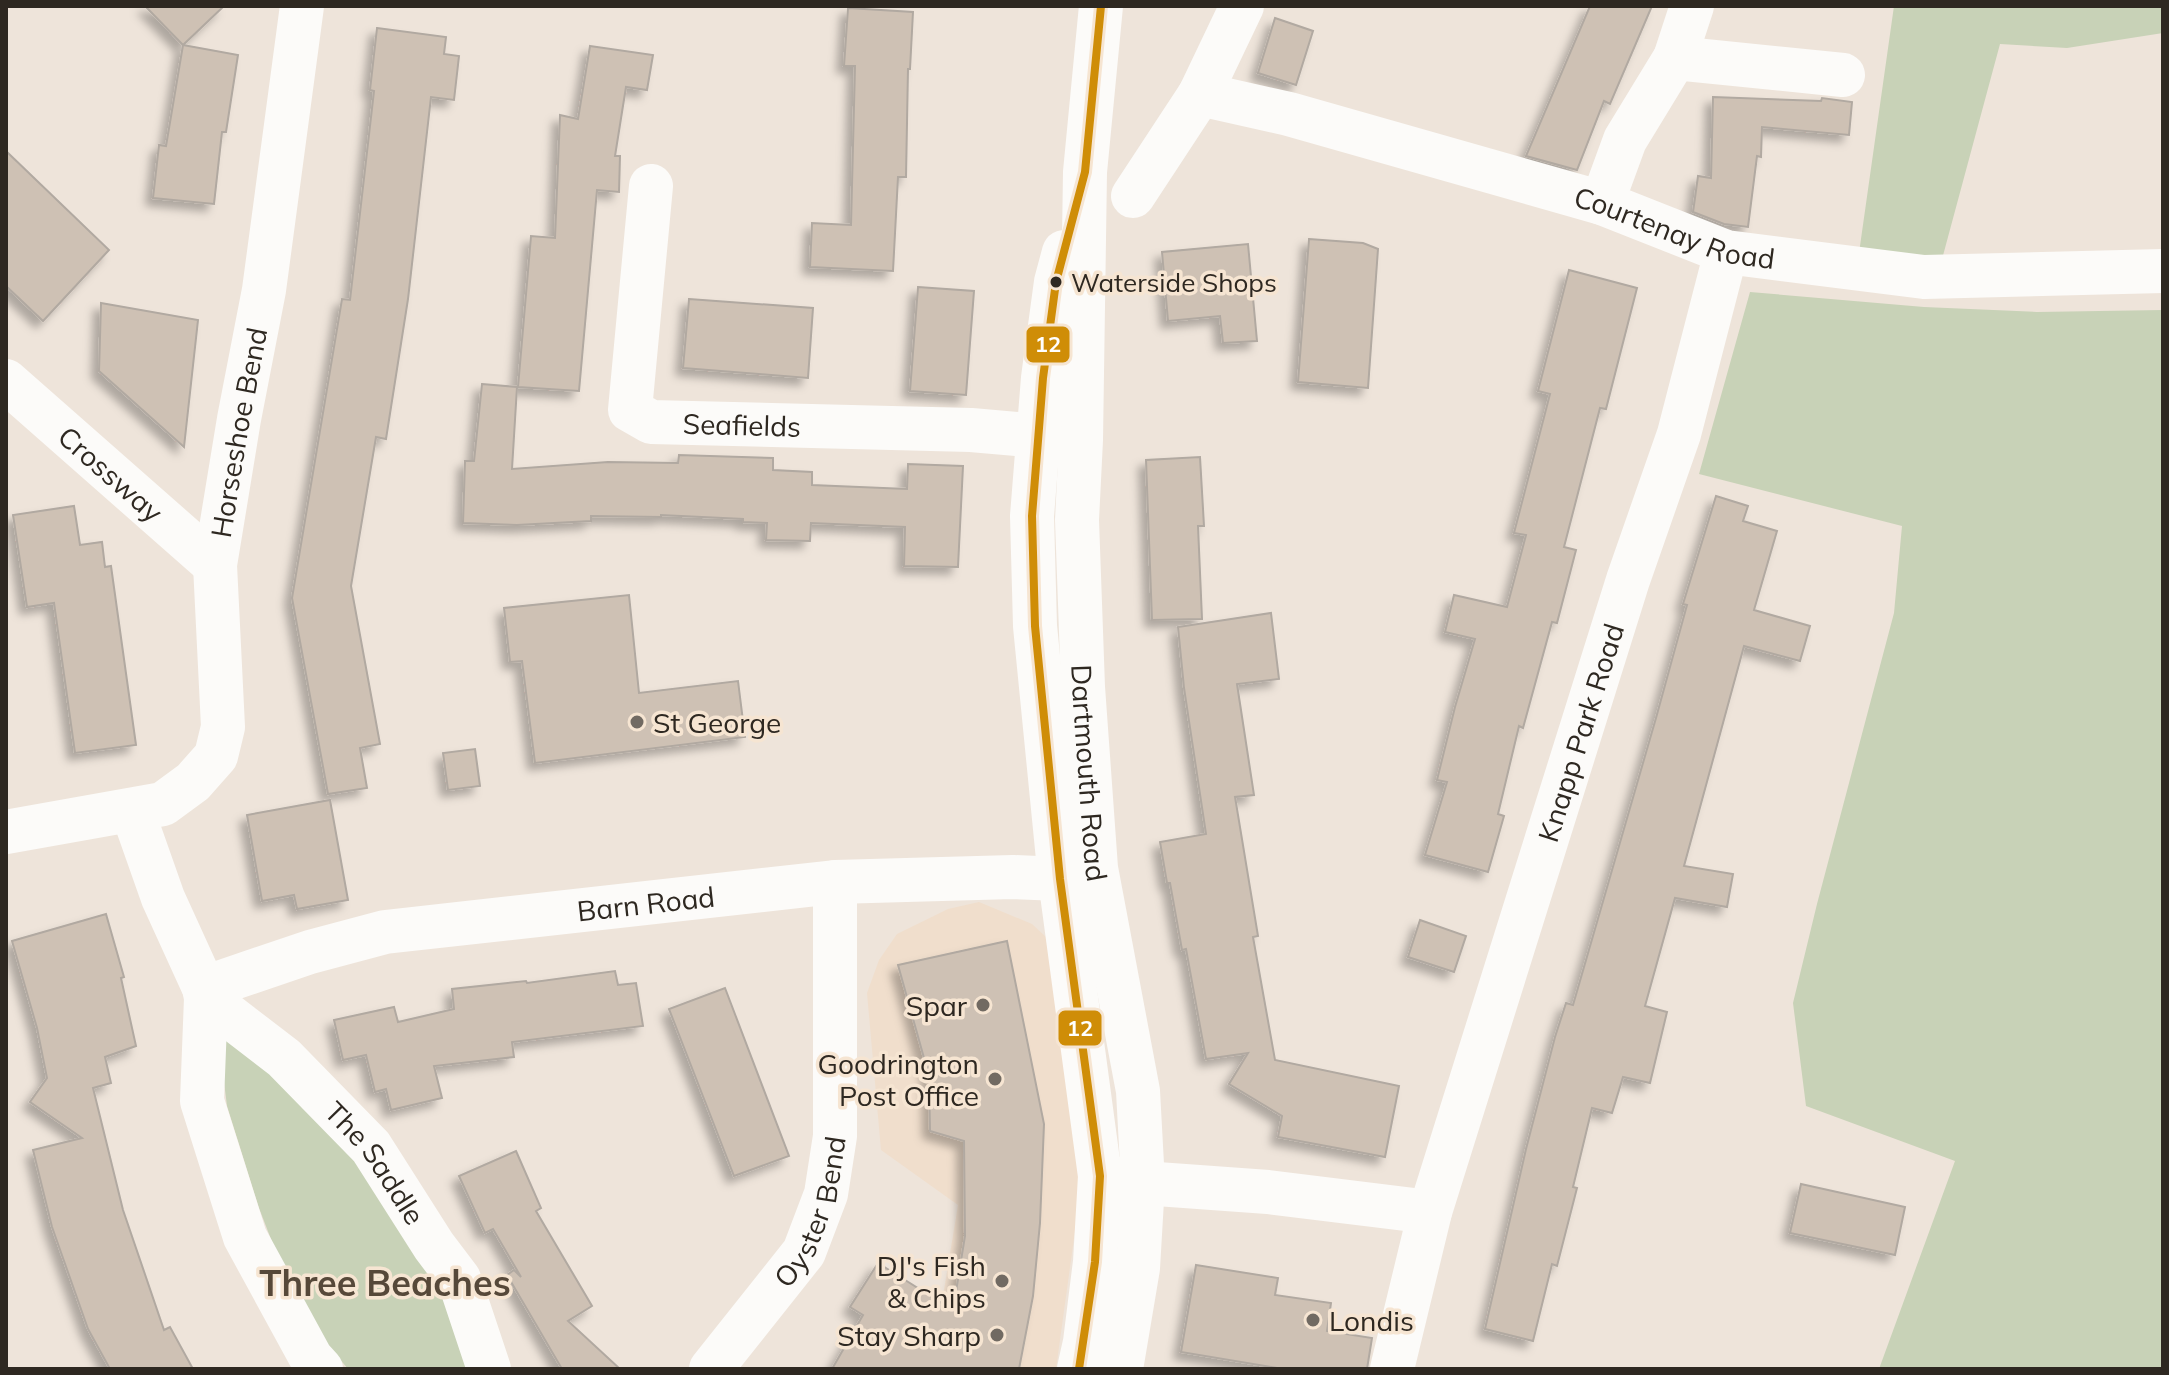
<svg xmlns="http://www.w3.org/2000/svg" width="2169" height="1375" viewBox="0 0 2169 1375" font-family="Mulish,sans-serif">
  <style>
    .built { fill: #f0decc }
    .green { fill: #c8d2b7 }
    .building { fill: #cec1b4; stroke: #b1a9a1; stroke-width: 2; filter: url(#shadow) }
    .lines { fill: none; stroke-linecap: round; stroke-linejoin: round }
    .minor { stroke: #fcfbf9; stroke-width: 44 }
    .primary { stroke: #fcfbf9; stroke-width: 44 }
    .bus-1-casing { stroke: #f6e5d2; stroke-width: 14 }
    .bus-1 { stroke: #cf8d07; stroke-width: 8 }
    .bus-dot { fill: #2e2821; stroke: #f6e5d2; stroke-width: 3 }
    .poi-dot { fill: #716a62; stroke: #f6e5d2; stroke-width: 3 }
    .labels { text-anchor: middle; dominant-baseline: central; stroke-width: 7; stroke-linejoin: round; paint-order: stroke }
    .bus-label { font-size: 26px; fill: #2e2821; stroke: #f6e5d2; text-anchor: start }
    .street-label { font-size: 28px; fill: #2e2821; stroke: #f6e5d2 }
    .poi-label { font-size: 28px; fill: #2e2821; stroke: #f6e5d2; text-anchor: end }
    .district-label { font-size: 36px; font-weight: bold; fill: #564839; stroke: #f6e5d2 }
    .line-badge { stroke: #f6e5d2; stroke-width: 3 }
    .badge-label { font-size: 22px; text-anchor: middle; font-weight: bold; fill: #fff }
  </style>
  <defs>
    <filter id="shadow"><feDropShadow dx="-7" dy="7" stdDeviation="4" flood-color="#0004"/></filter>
  </defs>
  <rect width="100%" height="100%" fill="#eee4da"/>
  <polygon class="built" points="979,902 1032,924 1046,937 1078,1162 1078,1209 1056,1369 931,1369 958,1205 881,1150 867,993 879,960 897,934 948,909"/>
  <g class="green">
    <polygon points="1894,6 2163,6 2163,33 2067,48 2000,44 1941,263 1859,253"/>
    <polygon points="1750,292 1924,307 2037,312 2163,310 2163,1369 1879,1369 1955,1161 1806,1106 1793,1003 1817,904 1894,613 1902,526 1699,474"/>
    <polygon points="223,1030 349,1139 437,1275 470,1369 348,1369 297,1307 259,1208 227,1106 218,1034"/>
  </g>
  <g class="building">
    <polygon points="145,6 224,6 183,45"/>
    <polygon points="1590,6 1652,6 1610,104 1604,101 1577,170 1526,156"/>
    <polygon points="848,8 913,12 910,69 908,69 906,177 898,177 893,271 810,267 812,223 851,225 855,66 844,66"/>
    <polygon points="1275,18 1313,31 1296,85 1258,73"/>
    <polygon points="377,28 446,37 444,54 459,56 454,100 431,97 408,299 386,439 376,437 351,586 380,744 360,748 367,788 328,794 292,598 342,299 350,300 374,91 370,90"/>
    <polygon points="183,45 238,55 226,132 222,132 214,204 153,198 159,145 166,146"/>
    <polygon points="590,46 653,55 647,90 626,87 615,156 620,156 619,192 597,190 579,391 518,387 531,236 555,238 560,115 578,119"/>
    <polygon points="1713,97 1821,101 1822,98 1852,102 1849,135 1762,127 1761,157 1757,156 1748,227 1724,224 1693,212 1698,176 1711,178"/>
    <polygon points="6,151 109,250 43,321 6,286"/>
    <polygon points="1309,239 1363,243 1378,249 1368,388 1298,382"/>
    <polygon points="1248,244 1257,341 1223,343 1220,316 1168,321 1162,252"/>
    <polygon points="1569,270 1637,288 1606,409 1600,408 1564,547 1576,550 1557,623 1552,622 1523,728 1519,726 1498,814 1504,816 1488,872 1425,855 1447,782 1437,780 1455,707 1475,639 1445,632 1454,595 1507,607 1526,535 1514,533 1550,394 1538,391"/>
    <polygon points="918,287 974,291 966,395 910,391"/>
    <polygon points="689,299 813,308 808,378 683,368"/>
    <polygon points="101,303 198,320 184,447 99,371"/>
    <polygon points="482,384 517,387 512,469 608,462 678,463 679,455 773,458 773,470 812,472 812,485 907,489 908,464 963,466 958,567 904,566 905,527 811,523 810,541 766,540 767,523 743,522 743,519 661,515 661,517 591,516 591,521 517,525 463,523 465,461 474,461"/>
    <polygon points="1200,457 1204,526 1198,526 1202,619 1152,620 1146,460"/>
    <polygon points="1716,496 1748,506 1743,521 1777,531 1754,610 1810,626 1800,661 1744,646 1684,866 1733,874 1727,907 1675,898 1645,1006 1667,1012 1650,1083 1623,1077 1612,1113 1592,1108 1573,1187 1577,1188 1557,1266 1552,1264 1533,1341 1485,1329 1526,1149 1555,1037 1566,1003 1573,1005 1656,718 1687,605 1683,604"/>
    <polygon points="74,506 80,545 102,542 105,567 111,566 136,745 75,753 54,603 27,607 13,515"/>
    <polygon points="629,595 639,693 738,681 745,737 535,763 522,661 510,662 504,608"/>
    <polygon points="1271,613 1279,679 1237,684 1254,795 1235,797 1258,936 1253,937 1275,1060 1399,1086 1385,1157 1278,1137 1282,1116 1229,1084 1248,1053 1206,1059 1186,949 1182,950 1170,883 1167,883 1160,842 1206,834 1184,688 1178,627"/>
    <polygon points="475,749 480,786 448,790 443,753"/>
    <polygon points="330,800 348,900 297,909 294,895 262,901 247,815"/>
    <polygon points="106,914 124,977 121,978 136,1046 105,1057 111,1083 93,1088 123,1210 164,1330 170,1327 193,1369 110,1369 88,1329 52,1227 33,1150 82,1138 30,1102 47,1078 37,1028 12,941"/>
    <polygon points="1420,920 1466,936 1454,972 1408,957"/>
    <polygon points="1007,941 1044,1124 1040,1223 1033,1296 1019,1369 832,1369 863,1315 850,1307 878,1263 953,1310 965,1236 964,1141 930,1131 929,1076 898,965"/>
    <polygon points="615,971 618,985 636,983 643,1026 512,1042 514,1057 434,1066 442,1098 391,1110 386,1089 375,1092 366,1055 343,1060 334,1020 394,1007 398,1022 454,1009 452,989 526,981 527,983"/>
    <polygon points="725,988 789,1156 734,1176 669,1009"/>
    <polygon points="516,1151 541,1208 536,1211 592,1306 568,1321 620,1369 562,1369 507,1275 514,1270 521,1277 493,1229 485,1233 459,1176"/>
    <polygon points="1801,1184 1905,1207 1895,1255 1790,1233"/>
    <polygon points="1196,1265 1278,1278 1275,1295 1331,1303 1327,1331 1372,1338 1367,1369 1283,1369 1181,1352"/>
  </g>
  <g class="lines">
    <g class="minor">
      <polyline points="1675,58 1843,75"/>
      <path id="s1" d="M1200,94L1289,114L1602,203L1726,252L1924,277L2163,271"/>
      <path id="s2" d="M651,186L630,410L651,422L971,430L1075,439"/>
      <polyline points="1133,196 1200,94 1242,6"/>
      <polyline points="1602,203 1625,140 1675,58 1692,6"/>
      <path id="s3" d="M6,381L215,565"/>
      <polyline points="132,810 163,898 204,988 206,998 202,1101 245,1237 311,1358 321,1369"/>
      <path id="s4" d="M6,832L163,804L193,782L216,756L223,727L215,565L239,419L264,290L302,6"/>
      <path id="s5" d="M204,988L310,952L385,932L835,882L1013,877L1060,879L1094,869"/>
      <path id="s6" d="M206,998L284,1058L371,1147L434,1246L459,1279L489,1369"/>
      <polyline points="1106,1177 1143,1183 1268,1192 1430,1212"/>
      <path id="s7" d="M711,1369L804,1252L826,1194L835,1136V882"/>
      <path id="s8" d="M1392,1369L1430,1212L1628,580L1679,434L1726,252"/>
    </g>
    <g class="primary">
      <path id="s9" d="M1101,6L1085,172L1081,440L1077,520L1083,687L1096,868L1138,1091L1143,1183L1138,1268L1121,1369"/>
      <polyline points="1064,252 1056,282 1043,378 1032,516 1035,626 1060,879 1100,1176 1095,1262 1085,1342 1079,1369"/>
    </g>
    <g class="bus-1-casing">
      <polyline id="bus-1" points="1079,1369 1095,1262 1100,1176 1060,879 1035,626 1032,516 1043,378 1056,282 1085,172 1101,6"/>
    </g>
    <use href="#bus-1" class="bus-1"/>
  </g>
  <circle class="bus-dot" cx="1056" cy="282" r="7"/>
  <g class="poi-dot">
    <circle cx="637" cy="722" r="8"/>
    <circle cx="983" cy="1005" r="8"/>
    <circle cx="995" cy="1079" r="8"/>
    <circle cx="1002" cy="1281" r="8"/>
    <circle cx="1313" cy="1320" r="8"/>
    <circle cx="997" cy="1335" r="8"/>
  </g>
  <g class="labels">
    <g class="bus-label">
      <text x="1071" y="282">Waterside Shops</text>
    </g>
    <g class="street-label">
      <text stroke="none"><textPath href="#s1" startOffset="494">Courtenay Road</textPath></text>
      <text stroke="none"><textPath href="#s2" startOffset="340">Seafields</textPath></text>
      <text stroke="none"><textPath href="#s4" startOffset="558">Horseshoe Bend</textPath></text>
      <text stroke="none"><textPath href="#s3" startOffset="140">Crossway</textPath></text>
      <text stroke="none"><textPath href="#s8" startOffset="664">Knapp Park Road</textPath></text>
      <text stroke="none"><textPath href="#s9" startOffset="768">Dartmouth Road</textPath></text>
      <text stroke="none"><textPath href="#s5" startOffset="452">Barn Road</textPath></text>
      <text stroke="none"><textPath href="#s6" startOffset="238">The Saddle</textPath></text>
      <text stroke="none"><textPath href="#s7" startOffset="190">Oyster Bend</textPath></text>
    </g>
    <g class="poi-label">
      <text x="653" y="722" text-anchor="start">St George</text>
      <text x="967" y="1005">Spar</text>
      <text x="979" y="1063">Goodrington<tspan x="979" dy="32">Post Office</tspan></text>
      <text x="986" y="1265">DJ's Fish<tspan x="986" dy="32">&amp; Chips</tspan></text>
      <text x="1329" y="1320" text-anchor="start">Londis</text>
      <text x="981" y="1335">Stay Sharp</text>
    </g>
    <g class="district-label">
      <text x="385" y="1282">Three Beaches</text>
    </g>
  </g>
  <g class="line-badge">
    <rect x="1025" y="325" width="46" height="39" rx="8" fill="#cf8d07"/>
    <rect x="1057" y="1009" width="46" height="38" rx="8" fill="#cf8d07"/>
  </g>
  <g class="badge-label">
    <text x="1048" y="352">12</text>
    <text x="1080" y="1036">12</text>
  </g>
  <rect width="2169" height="1375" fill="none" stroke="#2e2821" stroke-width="16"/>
</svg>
